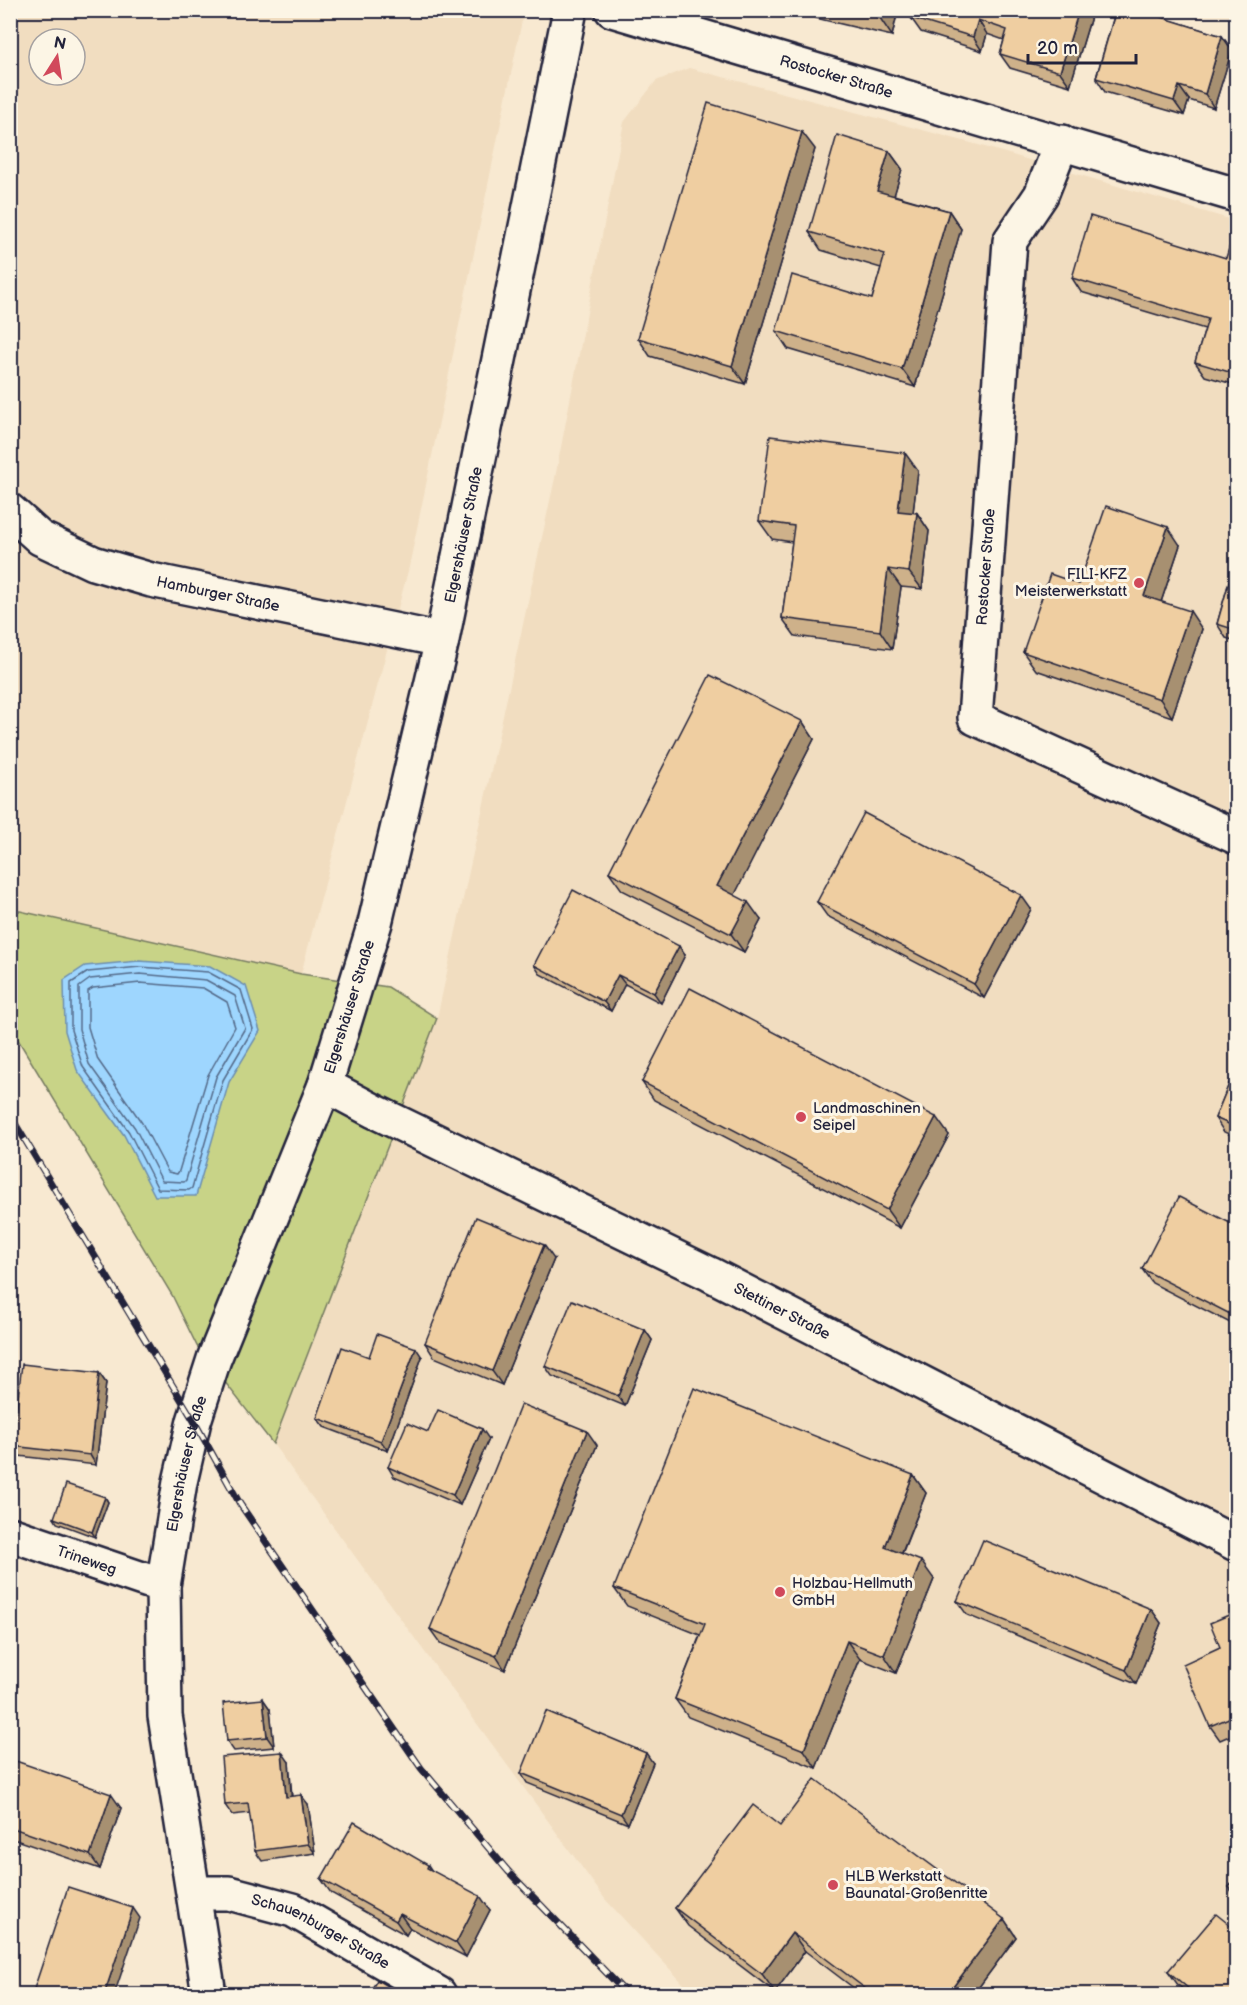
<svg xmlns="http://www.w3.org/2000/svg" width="1247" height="2005" viewBox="0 0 1247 2005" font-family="'Balsamiq Sans',sans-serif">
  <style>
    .built { fill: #f1ddc0; fill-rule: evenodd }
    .green { fill: #c8d387; stroke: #757a61; stroke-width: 1.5 }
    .water { fill: #9ed6fe; stroke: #6c8eb0; stroke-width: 1.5 }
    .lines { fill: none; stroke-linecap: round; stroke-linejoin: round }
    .shore { stroke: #546a89; stroke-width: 1.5 }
    .minor-casing { stroke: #22223b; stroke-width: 38 }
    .minor { stroke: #fcf5e5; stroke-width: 33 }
    .rail-casing { stroke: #22223b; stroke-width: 7 }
    .rail { stroke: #fcf5e5; stroke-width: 4.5; stroke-dasharray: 14; stroke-linecap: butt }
    .wall { fill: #ceb18a; stroke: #22223b; stroke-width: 1.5 }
    .shaded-wall { fill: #a79071; stroke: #22223b; stroke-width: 1.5 }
    .building { fill: #efcea1; stroke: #22223b; stroke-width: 1.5 }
    .poi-dot { fill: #d1495b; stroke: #fcf5e5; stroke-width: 2 }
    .labels { text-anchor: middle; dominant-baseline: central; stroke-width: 6; stroke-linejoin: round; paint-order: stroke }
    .street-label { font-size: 15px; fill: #22223b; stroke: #fcf5e5 }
    .poi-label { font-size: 15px; fill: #22223b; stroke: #fcf5e5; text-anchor: start }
  </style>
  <rect width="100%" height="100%" fill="#f8e9d1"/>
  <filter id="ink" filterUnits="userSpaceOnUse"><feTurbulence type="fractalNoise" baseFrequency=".0167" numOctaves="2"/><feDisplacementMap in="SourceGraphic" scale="12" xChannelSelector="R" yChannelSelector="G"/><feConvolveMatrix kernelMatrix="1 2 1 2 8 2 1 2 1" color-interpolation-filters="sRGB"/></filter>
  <g filter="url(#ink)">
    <g class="built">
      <path d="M11,11H524L409,567L301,974L11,910ZM39,39H75V75H39Z"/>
      <polygon points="689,68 975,144 1236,221 1236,1994 693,1994 605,1899 273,1444 437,1018 555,478 624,122 656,81"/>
    </g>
    <polygon class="green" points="11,909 301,974 388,987 437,1018 273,1444 197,1346 172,1295 11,1028"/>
    <polygon class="water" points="139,961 210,966 246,986 260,1031 229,1082 196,1196 155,1196 124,1135 77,1070 65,1031 64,980 85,966"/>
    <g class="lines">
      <g class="shore">
        <polygon points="140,967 208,972 241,990 253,1029 223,1080 192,1188 189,1190 158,1189 129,1132 83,1067 71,1030 71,983 88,972"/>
        <polygon points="140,974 206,980 235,996 245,1028 216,1077 186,1180 184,1182 162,1181 135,1128 89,1064 79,1029 79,987 90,979"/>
        <polygon points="140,983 203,988 227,1002 235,1027 208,1075 179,1171 177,1174 168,1172 142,1123 98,1060 88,1027 88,991 93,988"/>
      </g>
      <g class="minor-casing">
        <g id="minor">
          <path id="s1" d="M612,10L1236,195"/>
          <polyline points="1062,142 1041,195 1010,241 975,718 1236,837"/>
          <path id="s2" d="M10,511L40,538L93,563L151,580L442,640"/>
          <path id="s3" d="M325,1085L374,1111L710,1274L1236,1544"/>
          <path id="s4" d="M10,1534L163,1586"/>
          <path id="s5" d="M194,1893H229L293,1910L439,1994"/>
          <path id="s6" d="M209,1994L165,1716L163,1586L180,1482L194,1421L214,1359L325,1085L375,923L442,640L570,10"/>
        </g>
      </g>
      <use href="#minor" class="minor"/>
      <g class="rail-casing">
        <polyline id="rail" points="10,1115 194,1421 240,1504 421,1768 508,1871 627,1994"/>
      </g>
      <use href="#rail" class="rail"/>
    </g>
    <g class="wall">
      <polygon points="810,10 898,10 892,36 816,18"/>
      <polygon points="913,10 1093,10 1070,86 1010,68 1000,54 1004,40 987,34 982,51 921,32 911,18"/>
      <polygon points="1108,10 1148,10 1147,13 1222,36 1232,50 1214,108 1189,100 1184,115 1105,92 1096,78 1114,16 1112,16"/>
      <polygon points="815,149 745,384 650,356 638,338"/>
      <polygon points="889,151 902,169 894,195 949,211 961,229 915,387 788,349 776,331 872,299 881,268 821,250 809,232"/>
      <polygon points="1236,247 1236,385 1205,376 1195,362 1205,329 1081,292 1072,278 1226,258"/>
      <polygon points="918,471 913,512 917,513 929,531 922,589 901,587 892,649 795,636 782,618 792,542 772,539 759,521"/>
      <polygon points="1180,545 1161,602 1202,629 1172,717 1036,670 1023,652 1079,584"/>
      <polygon points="1236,557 1236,641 1226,638 1217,624"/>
      <polygon points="802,721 814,739 734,895 761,920 744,952 622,890 609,872"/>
      <polygon points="817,902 1031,909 984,998 827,916"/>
      <polygon points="685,955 661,1003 625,984 611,1011 540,974 534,965"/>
      <polygon points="1236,1067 1236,1137 1224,1132 1215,1118"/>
      <polygon points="642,1082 949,1135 900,1228 654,1100"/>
      <polygon points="1236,1226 1236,1326 1152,1283 1142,1269"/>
      <polygon points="554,1259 502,1385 434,1357 425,1343"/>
      <polygon points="645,1330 652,1340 625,1406 552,1376 545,1366"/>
      <polygon points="369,1357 422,1357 388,1451 324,1427 317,1418"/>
      <polygon points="99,1373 106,1383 96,1465 19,1456 12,1446"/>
      <polygon points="428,1432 489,1439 460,1505 394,1477 388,1467"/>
      <polygon points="597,1445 505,1670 440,1643 430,1629"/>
      <polygon points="913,1475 926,1493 902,1554 934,1579 896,1673 860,1659 816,1768 688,1717 675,1699 700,1635 627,1606 614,1588"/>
      <polygon points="105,1497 108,1502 95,1537 57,1523 54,1518"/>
      <polygon points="957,1601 1151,1609 1161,1623 1136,1684 967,1615"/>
      <polygon points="1236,1612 1236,1733 1220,1740 1210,1726 1220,1647"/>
      <polygon points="263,1699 270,1709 274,1747 234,1751 227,1741"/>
      <polygon points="10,1759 121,1808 100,1869 10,1838"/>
      <polygon points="289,1762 292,1796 308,1804 315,1853 262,1861 255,1851 250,1813 232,1815 225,1805"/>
      <polygon points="653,1763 628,1824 527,1783 521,1773"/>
      <polygon points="780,1826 1004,1919 1016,1937 973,1995 863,1995 805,1951 775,1992 688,1926 675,1908"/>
      <polygon points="428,1865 432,1871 490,1910 466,1957 410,1928 406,1935 331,1893 321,1879"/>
      <polygon points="1236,1878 1236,1898 1229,1887"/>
      <polygon points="1168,1971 1236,1995 1189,1995 1178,1985"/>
    </g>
    <g class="shaded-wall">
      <polygon points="882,10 898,10 892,36 880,18"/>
      <polygon points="1079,10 1093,10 1070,86 1060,72"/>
      <polygon points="978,20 987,34 982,51 973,37"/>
      <polygon points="1222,36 1232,50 1214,108 1205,94"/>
      <polygon points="1179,86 1189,100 1184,115 1174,101"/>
      <polygon points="802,132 815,149 745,384 732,366"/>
      <polygon points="889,151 902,169 890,209 877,191"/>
      <polygon points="949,211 961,229 915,387 902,369"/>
      <polygon points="905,453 918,471 911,529 898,511"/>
      <polygon points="917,513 929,531 922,589 909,572"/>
      <polygon points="1168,527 1180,545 1157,614 1144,596"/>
      <polygon points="888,569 901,587 892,649 880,631"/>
      <polygon points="1190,611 1202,629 1172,717 1160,699"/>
      <polygon points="802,721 814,739 730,904 717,886"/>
      <polygon points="1021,895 1031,909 984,998 974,984"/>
      <polygon points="748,902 761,920 744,952 731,934"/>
      <polygon points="679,946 685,955 661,1003 654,993"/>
      <polygon points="618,975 625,984 611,1011 604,1002"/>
      <polygon points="936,1117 949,1135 900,1228 887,1210"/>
      <polygon points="544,1245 554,1259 502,1385 492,1371"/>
      <polygon points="645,1330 652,1340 625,1406 618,1396"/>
      <polygon points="416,1348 422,1357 388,1451 381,1441"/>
      <polygon points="99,1373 106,1383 96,1465 90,1455"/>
      <polygon points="10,1412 13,1416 10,1432"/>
      <polygon points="482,1429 489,1439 460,1505 453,1495"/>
      <polygon points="587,1431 597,1445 505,1670 496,1656"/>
      <polygon points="913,1475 926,1493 897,1565 885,1547"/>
      <polygon points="105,1497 108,1502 95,1537 92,1532"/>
      <polygon points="921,1561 934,1579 896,1673 884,1655"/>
      <polygon points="1151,1609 1161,1623 1136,1684 1126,1670"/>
      <polygon points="847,1641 860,1659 816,1768 804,1750"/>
      <polygon points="263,1699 270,1709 274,1747 267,1737"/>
      <polygon points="282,1752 289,1762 292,1807 286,1797"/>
      <polygon points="646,1753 653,1763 628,1824 621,1814"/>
      <polygon points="111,1794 121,1808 100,1869 90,1855"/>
      <polygon points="301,1795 308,1804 315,1853 308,1844"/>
      <polygon points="480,1896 490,1910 466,1957 456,1943"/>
      <polygon points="133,1908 140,1918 114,1995 104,1995"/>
      <polygon points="400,1914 410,1928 406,1935 396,1921"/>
      <polygon points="1004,1919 1016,1937 973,1995 947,1995"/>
      <polygon points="792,1933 805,1951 775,1992 762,1974"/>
    </g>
    <g class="building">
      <polygon points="847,10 882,10 880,18"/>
      <polygon points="913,10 1079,10 1060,72 1000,54 1007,30 978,20 973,37 911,18"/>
      <polygon points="1116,10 1139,10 1222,36 1205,94 1179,86 1174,101 1096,78"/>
      <polygon points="708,103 802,132 732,366 638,338"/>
      <polygon points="837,135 889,151 877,191 949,211 902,369 776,331 792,275 872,299 885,254 809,232"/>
      <polygon points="1090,216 1226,258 1230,245 1236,247 1236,374 1195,362 1208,319 1072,278"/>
      <polygon points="770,436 905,453 898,511 917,513 909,572 888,569 880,631 782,618 794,526 759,521"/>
      <polygon points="1106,506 1168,527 1144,596 1190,611 1160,699 1023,652 1050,574 1079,584"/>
      <polygon points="1236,557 1236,630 1217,624"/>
      <polygon points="710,675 802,721 717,886 748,902 731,934 609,872"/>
      <polygon points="864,813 1021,895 974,984 817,902"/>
      <polygon points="573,890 679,946 654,993 618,975 604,1002 534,965"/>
      <polygon points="690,988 936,1117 887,1210 642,1082"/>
      <polygon points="1236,1067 1236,1127 1215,1118"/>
      <polygon points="1179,1197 1236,1226 1236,1317 1142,1269"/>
      <polygon points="476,1217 544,1245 492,1371 425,1343"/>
      <polygon points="572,1300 645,1330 618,1396 545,1366"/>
      <polygon points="377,1334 416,1348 381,1441 317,1418 342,1347 369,1357"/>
      <polygon points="22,1364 99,1373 90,1455 12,1446"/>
      <polygon points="694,1388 913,1475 885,1547 921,1561 884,1655 847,1641 804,1750 675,1699 705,1624 614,1588"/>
      <polygon points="521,1404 587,1431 496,1656 430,1629"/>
      <polygon points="438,1410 482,1429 453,1495 388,1467 407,1423 428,1432"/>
      <polygon points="66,1484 105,1497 92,1532 54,1518"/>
      <polygon points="983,1540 1151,1609 1126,1670 957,1601"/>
      <polygon points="1236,1612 1236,1715 1210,1726 1183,1664 1220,1647 1210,1623"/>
      <polygon points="263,1699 267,1737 227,1741 223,1703"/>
      <polygon points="546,1711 646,1753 621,1814 521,1773"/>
      <polygon points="282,1752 286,1797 301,1795 308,1844 255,1851 248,1803 225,1805 221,1757"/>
      <polygon points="10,1759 111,1794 90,1855 10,1827"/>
      <polygon points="815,1779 1004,1919 947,1995 874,1995 792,1933 762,1974 675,1908 753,1805 780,1826"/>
      <polygon points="354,1822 428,1865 427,1868 480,1896 456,1943 400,1914 396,1921 321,1879"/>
      <polygon points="1236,1878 1236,1894 1229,1887"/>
      <polygon points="68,1887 133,1908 104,1995 32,1995"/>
      <polygon points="1216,1914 1236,1930 1236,1995 1196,1995 1168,1971"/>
      <polygon points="377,1980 402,1995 368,1995"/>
    </g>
  </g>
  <g class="poi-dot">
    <circle cx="1139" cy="583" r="6"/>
    <circle cx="801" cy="1117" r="6"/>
    <circle cx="780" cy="1592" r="6"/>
    <circle cx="833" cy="1885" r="6"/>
  </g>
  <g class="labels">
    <g class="street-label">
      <text stroke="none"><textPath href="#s1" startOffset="234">Rostocker Straße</textPath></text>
      <text stroke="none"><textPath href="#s6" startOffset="1508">Elgershäuser Straße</textPath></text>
      <text transform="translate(986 567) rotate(-86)">Rostocker Straße</text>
      <text stroke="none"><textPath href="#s2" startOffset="228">Hamburger Straße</textPath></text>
      <text stroke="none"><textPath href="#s6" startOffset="1022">Elgershäuser Straße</textPath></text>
      <text stroke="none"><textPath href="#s3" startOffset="510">Stettiner Straße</textPath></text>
      <text stroke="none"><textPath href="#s6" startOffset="536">Elgershäuser Straße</textPath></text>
      <text stroke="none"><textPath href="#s4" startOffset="81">Trineweg</textPath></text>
      <text stroke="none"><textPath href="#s5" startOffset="135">Schauenburger Straße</textPath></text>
    </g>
    <g class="poi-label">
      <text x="1127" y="574" text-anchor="end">FILI-KFZ<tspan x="1127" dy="17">Meisterwerkstatt</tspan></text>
      <text x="813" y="1108">Landmaschinen<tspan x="813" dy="17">Seipel</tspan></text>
      <text x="792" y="1583">Holzbau-Hellmuth<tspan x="792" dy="17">GmbH</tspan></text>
      <text x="845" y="1876">HLB Werkstatt<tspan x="845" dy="17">Baunatal-Großenritte</tspan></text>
    </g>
  </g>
  <rect width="1247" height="2005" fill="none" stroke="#fcf5e5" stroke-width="36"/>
  <rect x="18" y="18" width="1211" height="1969" fill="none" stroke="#22223b" stroke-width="2" filter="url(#ink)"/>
  <g transform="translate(57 57) rotate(12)"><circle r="28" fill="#fcf5e5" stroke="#a5a1a1" stroke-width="1.5"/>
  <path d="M0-4.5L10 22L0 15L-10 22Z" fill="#d1495b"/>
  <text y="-9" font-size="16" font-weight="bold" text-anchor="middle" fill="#22223b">N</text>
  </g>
  <path d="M1028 54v9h108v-9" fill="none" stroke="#22223b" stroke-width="3"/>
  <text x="1037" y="54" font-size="18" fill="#22223b" stroke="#fcf5e5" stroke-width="4.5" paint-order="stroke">20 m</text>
</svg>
